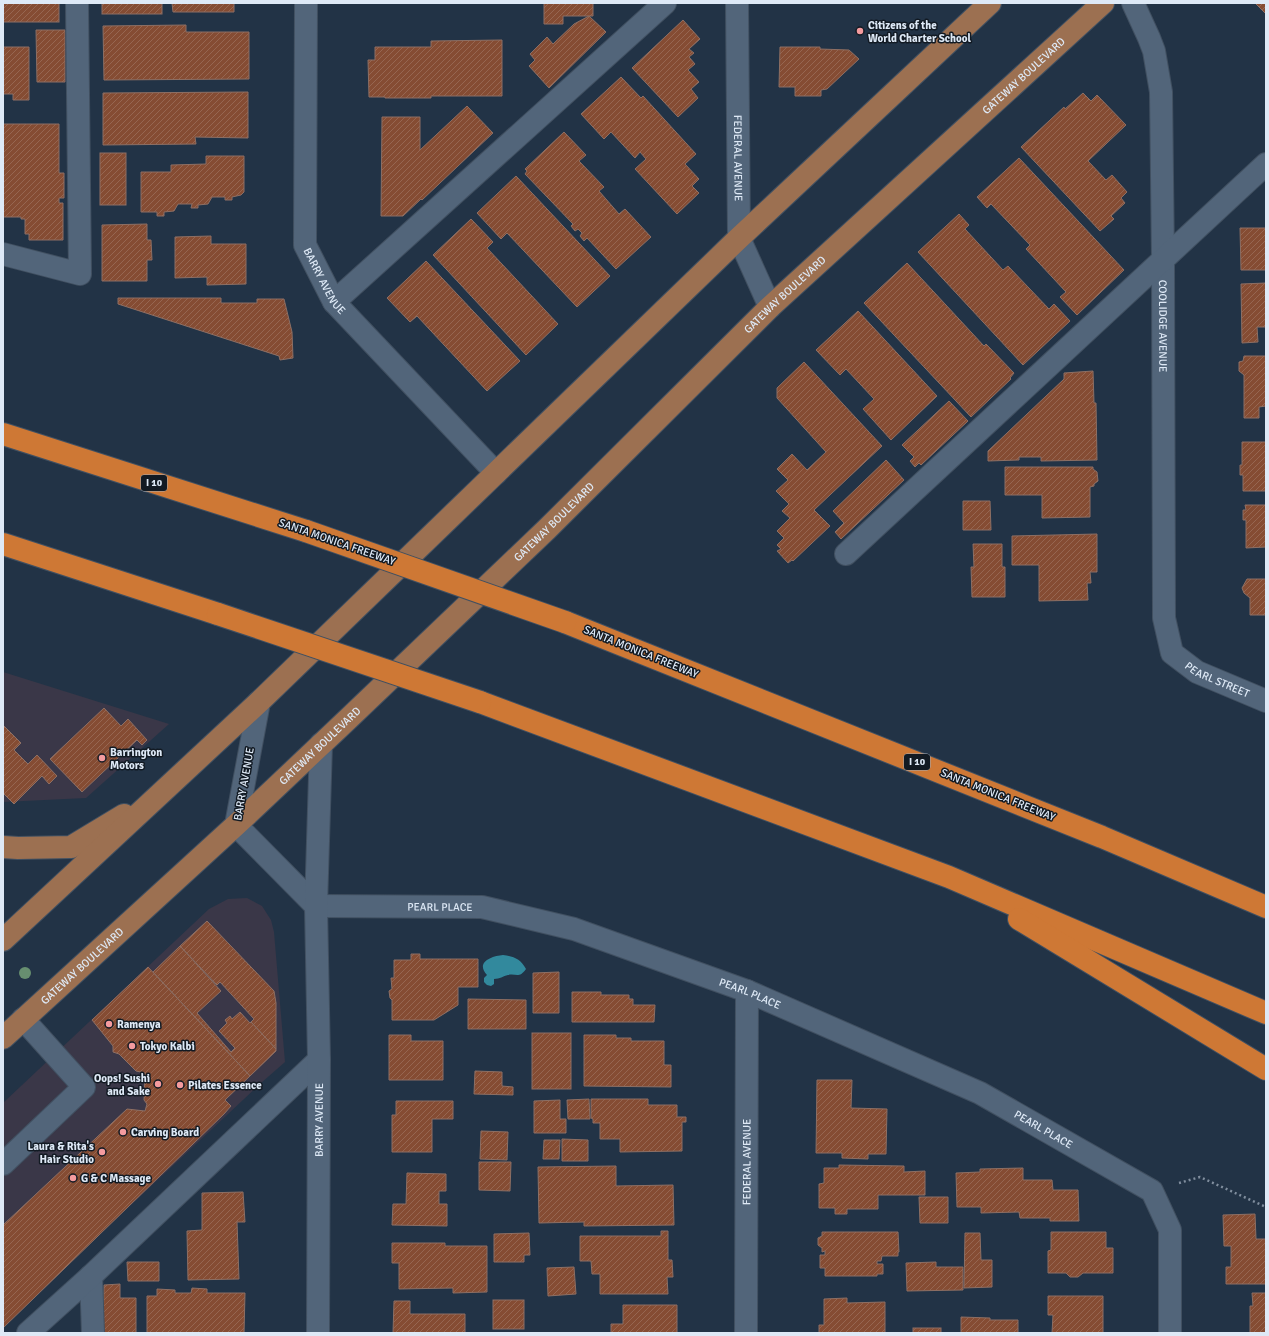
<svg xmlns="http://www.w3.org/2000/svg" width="1269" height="1336" viewBox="0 0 1269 1336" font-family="Signika,sans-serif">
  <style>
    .commercial { fill: #3a3748 }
    .water { fill: #32899d }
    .building { fill: url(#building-hatch); stroke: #8d6f64 }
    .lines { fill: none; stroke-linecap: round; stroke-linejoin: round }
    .minor-casing { stroke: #415061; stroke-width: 24 }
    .major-casing { stroke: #415061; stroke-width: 24 }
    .highway-casing { stroke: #415061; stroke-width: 24 }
    .path { stroke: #808e9e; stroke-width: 2.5; stroke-dasharray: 2 3; stroke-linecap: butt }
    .minor { stroke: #52657a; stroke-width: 22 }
    .major { stroke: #9c7051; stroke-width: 22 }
    .highway { stroke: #ce7835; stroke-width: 22 }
    .highway-bridge-casing { stroke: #415061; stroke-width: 24; stroke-linecap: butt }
    .highway-bridge { stroke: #ce7835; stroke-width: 22 }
    .tree { fill: #678f70 }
    .poi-dot { fill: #f49b9f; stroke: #121a23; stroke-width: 1.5 }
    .labels { text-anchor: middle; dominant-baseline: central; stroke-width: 3; stroke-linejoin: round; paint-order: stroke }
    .shield { fill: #121a23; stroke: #a1abb7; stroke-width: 1 }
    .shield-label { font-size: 10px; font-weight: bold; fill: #dee9f6 }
    .poi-label { font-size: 11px; font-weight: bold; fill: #dee9f6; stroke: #121a23; text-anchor: start }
    .street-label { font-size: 11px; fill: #dee9f6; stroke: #121a23 }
  </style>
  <defs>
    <pattern id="building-hatch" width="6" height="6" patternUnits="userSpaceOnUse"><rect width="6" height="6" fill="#854c33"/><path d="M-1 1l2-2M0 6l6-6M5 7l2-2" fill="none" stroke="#966651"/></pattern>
  </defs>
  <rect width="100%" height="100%" fill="#223346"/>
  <g class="commercial">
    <polygon points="3,672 169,724 86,798 3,802"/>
    <polygon points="247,898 262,906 271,920 274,932 285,1062 261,1083 3,1325 3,1103 209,909 228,899"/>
  </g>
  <path class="water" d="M503,955C513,956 521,959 526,969C519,979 516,973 508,975C503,976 500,979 494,979V984L491,986L487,985L484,982V978L487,975C475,962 492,956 503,955Z"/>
  <g class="building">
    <rect x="3" y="3" width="56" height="19"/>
    <rect x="102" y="3" width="60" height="11"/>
    <polygon points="172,3 234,3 234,12 173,12"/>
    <polygon points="544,3 593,3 593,16 563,16 563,24 544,24"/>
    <polygon points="1255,3 1266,3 1266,14"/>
    <polygon points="589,16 606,32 549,88 529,66 535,60 530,54 547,37 553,44 574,24"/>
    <polygon points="683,20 700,39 689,49 694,53 689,57 695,64 688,70 699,82 691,89 698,98 678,117 632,68"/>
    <polygon points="186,25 186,32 249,32 249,79 104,80 103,26"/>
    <polygon points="36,30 65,30 65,82 37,82"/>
    <polygon points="502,40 502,96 431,96 431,98 385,98 385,97 369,97 368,60 375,60 375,47 431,47 431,41"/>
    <polygon points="3,47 29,47 29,100 13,100 13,94 3,94"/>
    <polygon points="780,47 820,47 820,49 849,50 859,59 827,89 821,90 821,96 795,96 795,87 779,87"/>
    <polygon points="621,77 641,98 643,96 696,154 685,164 699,179 692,186 699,193 677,214 635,169 646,159 640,152 635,158 611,132 604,139 581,114"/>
    <polygon points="248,92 248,138 195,137 196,144 103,145 103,93"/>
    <polygon points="1083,93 1091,101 1097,95 1126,125 1088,161 1106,180 1112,175 1127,192 1121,198 1125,203 1111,216 1114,219 1100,231 1021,147 1064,107 1065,109"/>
    <polygon points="467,106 493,133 422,200 421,199 403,216 381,216 382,117 420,117 420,150"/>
    <polygon points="3,124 59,124 59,173 64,173 64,198 59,198 59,203 63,203 63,240 29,240 29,234 25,234 25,219 21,219 21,217 3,217"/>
    <polygon points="564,132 586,155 579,161 604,187 599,191 619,214 625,209 651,237 616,269 587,238 584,241 580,236 582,233 578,229 575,231 571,226 573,224 525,174 527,171 525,169"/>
    <rect x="100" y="153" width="26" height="52"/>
    <polygon points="206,156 244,156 244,192 241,195 232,197 232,200 225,200 225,197 212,197 208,204 198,205 198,208 191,208 192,204 178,204 174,211 164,212 164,216 157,216 157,212 141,212 141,172 171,172 171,165 206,164"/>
    <polygon points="1019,158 1124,270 1077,315 1060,297 1066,292 1026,249 1030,245 991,204 987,208 977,197"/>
    <polygon points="516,176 610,276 577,307 507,233 501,239 477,213"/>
    <polygon points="959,214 969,225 965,229 1003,270 1008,266 1049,309 1054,304 1070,321 1023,365 918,252"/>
    <polygon points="471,219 493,242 487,248 558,324 526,355 433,255"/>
    <polygon points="147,224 147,240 151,240 152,260 147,260 147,281 102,281 102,225"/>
    <polygon points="1240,228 1266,228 1266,270 1241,270"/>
    <polygon points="211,236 211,244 246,244 246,284 207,285 207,277 175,278 175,237"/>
    <polygon points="426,261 520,361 487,391 417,316 410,322 387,298"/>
    <polygon points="907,263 984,346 986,344 1014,373 1010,378 1011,379 971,417 864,303"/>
    <polygon points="1266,283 1266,327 1257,327 1258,342 1242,343 1241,284"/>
    <polygon points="118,298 221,298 221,303 257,303 257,299 284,299 292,332 293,358 280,360 279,356 118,304"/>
    <polygon points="858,311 937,396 891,440 863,409 874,399 846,369 840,375 816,350"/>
    <polygon points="1244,356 1266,356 1266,406 1259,407 1259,418 1244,418 1244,375 1239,371 1239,362 1243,361"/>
    <polygon points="804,362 882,446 814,510 830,526 793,561 792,560 788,563 777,551 781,549 777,545 784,538 777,531 790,518 782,511 789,504 776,491 788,480 777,469 792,454 807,470 826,452 777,398 777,388"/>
    <polygon points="1093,371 1094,403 1096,403 1097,460 1041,461 1041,457 1019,457 1019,460 988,461 988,451 1064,379 1064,373"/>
    <polygon points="949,401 968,421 921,465 919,463 915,467 910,461 914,457 902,445"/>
    <polygon points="1242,442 1266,442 1266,491 1243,491 1243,475 1240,475 1240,465 1242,465"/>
    <polygon points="886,460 904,480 841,539 835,532 844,523 833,511"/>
    <polygon points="1005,467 1093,467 1093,469 1097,472 1098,481 1094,484 1094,486 1090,487 1090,517 1042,518 1042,495 1005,495"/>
    <polygon points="963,501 990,501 991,530 963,530"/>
    <polygon points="1245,505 1266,505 1266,547 1246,548 1246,520 1243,520 1243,510 1246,510"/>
    <polygon points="1097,534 1097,572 1090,572 1091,583 1087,583 1088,600 1039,601 1039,565 1012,565 1012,536"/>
    <polygon points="973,544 1002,544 1002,567 1005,567 1005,597 972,597 971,567 974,567"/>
    <polygon points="1247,579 1266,579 1266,615 1250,615 1250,598 1244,593 1242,588"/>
    <polygon points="104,708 121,726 128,719 147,740 142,745 137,740 82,792 50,759"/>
    <polygon points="3,725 21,743 14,750 28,764 37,755 57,776 49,784 42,776 14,804 3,793"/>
    <polygon points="207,921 274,991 276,1003 276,1049 251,1022 254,1019 220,982 217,985 180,946"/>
    <polygon points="180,946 221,991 197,1013 231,1052 235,1048 219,1031 227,1023 225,1020 230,1016 232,1019 240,1012 250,1023 251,1022 276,1049 276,1051 250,1076 153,972"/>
    <polygon points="411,954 420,954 420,959 478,959 478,987 458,987 458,1005 434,1020 392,1020 392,1000 390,998 389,991 392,989 391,978 394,978 394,960 411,960"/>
    <polygon points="148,967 250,1076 225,1100 231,1106 224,1114 3,1328 3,1225 127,1109 145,1111 147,1104 144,1100 145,1073 136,1071 119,1054 113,1052 113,1046 92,1020"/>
    <polygon points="559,972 559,1013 533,1013 533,973"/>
    <polygon points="572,992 601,992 601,995 629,995 629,999 633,999 633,1005 655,1005 654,1022 572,1022"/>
    <polygon points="468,999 526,1000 526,1029 468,1029"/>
    <rect x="532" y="1033" width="39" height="56"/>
    <polygon points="389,1035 411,1035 411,1041 443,1041 443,1080 389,1080"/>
    <polygon points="584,1035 616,1035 616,1038 631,1038 631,1041 664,1041 664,1065 671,1065 671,1087 584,1086"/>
    <polygon points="475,1071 502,1072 502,1086 513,1087 513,1095 474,1094"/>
    <polygon points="817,1080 852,1080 851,1108 887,1109 886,1154 868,1154 868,1159 842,1158 842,1153 816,1153"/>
    <polygon points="589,1099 590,1119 568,1119 567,1100"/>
    <polygon points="591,1099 648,1099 648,1105 677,1105 677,1117 686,1117 686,1122 682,1122 682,1151 620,1152 620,1139 600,1139 600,1123 593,1123 593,1119 591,1118"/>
    <polygon points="560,1100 560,1119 566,1119 566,1133 534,1133 534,1101"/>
    <polygon points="396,1101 453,1101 453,1119 432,1119 432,1152 392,1152 392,1115 396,1115"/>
    <polygon points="481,1131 508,1132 507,1160 480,1159"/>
    <polygon points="562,1139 588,1140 588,1161 562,1161"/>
    <polygon points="544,1140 560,1140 559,1159 543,1159"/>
    <polygon points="479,1162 511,1162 510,1191 479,1190"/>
    <polygon points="839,1165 904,1166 904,1172 925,1171 925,1195 878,1195 878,1209 847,1209 847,1214 835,1214 835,1208 819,1208 819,1184 824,1183 824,1168 839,1168"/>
    <polygon points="616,1166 616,1186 673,1185 674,1225 584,1226 584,1222 539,1223 538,1167"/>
    <polygon points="1023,1168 1023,1180 1052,1180 1053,1190 1078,1190 1079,1221 1050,1221 1050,1218 1020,1218 1019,1212 981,1213 981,1207 957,1207 956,1173 980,1172 980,1169"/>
    <polygon points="407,1173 446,1174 446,1191 439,1191 439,1204 447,1204 447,1226 392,1225 393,1204 406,1204"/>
    <polygon points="243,1192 245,1222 237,1222 239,1279 188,1280 187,1231 202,1230 202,1193"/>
    <polygon points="919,1197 948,1197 948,1223 920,1223"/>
    <polygon points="1255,1214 1256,1239 1266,1239 1266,1284 1226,1284 1226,1267 1231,1267 1231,1246 1224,1246 1223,1215"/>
    <polygon points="661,1231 668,1231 668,1260 672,1260 673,1277 667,1277 668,1294 600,1294 600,1274 592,1274 591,1261 580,1261 580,1236 661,1236"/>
    <polygon points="822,1232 898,1232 899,1252 898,1252 898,1256 882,1256 881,1261 877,1261 877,1264 883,1264 883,1274 877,1274 877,1276 825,1276 825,1268 820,1268 820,1255 825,1255 825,1251 822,1252 822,1248 818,1245 818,1238 822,1236"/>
    <polygon points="1051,1232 1106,1232 1106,1248 1113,1248 1113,1273 1083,1273 1078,1277 1070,1277 1066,1273 1048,1273 1048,1251 1051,1250"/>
    <polygon points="529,1233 530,1255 524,1255 524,1262 494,1262 494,1234"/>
    <polygon points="965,1233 980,1233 981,1260 992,1260 992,1287 964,1288"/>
    <polygon points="392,1243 445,1243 445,1246 487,1246 487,1292 453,1293 453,1288 399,1289 399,1263 392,1263"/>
    <polygon points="127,1262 159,1262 159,1281 128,1281"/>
    <polygon points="936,1262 936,1267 963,1267 963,1290 907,1291 906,1263"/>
    <polygon points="574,1267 576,1294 548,1296 547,1268"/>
    <polygon points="120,1284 120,1298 136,1298 136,1333 103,1333 104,1285"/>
    <polygon points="192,1288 207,1289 207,1293 245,1293 244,1333 147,1333 147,1296 157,1296 157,1289 175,1290 175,1293 191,1293"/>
    <polygon points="1252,1293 1266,1293 1266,1333 1250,1333 1250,1306 1253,1306"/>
    <polygon points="1048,1296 1103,1296 1103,1333 1052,1333 1053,1315 1048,1315"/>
    <polygon points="847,1298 847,1303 885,1302 885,1333 819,1333 819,1325 824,1325 824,1299"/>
    <rect x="493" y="1300" width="31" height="29"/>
    <polygon points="394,1301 410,1301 410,1314 465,1314 465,1333 393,1333"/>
    <polygon points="623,1305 677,1305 677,1333 611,1333 611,1324 623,1324"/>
    <polygon points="961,1317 990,1318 990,1320 1018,1320 1018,1333 961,1333"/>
    <rect x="913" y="1328" width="28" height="5"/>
  </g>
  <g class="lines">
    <g class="minor-casing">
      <g id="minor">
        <path id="s1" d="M306,3L305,245L334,302L496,473"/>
        <path id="s2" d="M737,3L739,238L770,307"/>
        <path id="s3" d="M1133,3L1149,38L1154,51L1161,92L1163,260L1164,618L1172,653L1197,672L1266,701"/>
        <polyline points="3,254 80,274 77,3"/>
        <polyline points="334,302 665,3"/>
        <polyline points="846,554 1266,164"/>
        <polyline points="259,702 236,825 316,906"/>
        <path id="s4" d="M316,906L482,907L574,929L747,991L980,1093L1152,1191L1170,1230V1333"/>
        <polyline points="3,1164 84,1087 23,1019"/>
        <polyline points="91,1276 93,1333"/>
        <polyline points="28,1333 91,1276 319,1060"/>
        <path id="s5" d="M318,1333L319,1060L316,906L321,744"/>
        <path id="s6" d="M746,1333L747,991"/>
      </g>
    </g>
    <g class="major-casing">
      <g id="major">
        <polyline points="3,847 18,848 71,847 124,815"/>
        <polyline points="3,940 259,702 739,238 990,3"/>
        <path id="s7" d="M3,1038L236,825L348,719L547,529L770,307L1103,3"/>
      </g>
    </g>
    <g class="highway-casing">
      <g id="highway">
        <polyline points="3,434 306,531"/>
        <polyline points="3,544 218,614"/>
        <polyline points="565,622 1102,837 1266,907"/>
        <polyline points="480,702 949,877 1266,1013"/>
        <polyline points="1019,919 1266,1069"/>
      </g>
    </g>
    <polyline class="path" points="1179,1183 1200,1177 1266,1207"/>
    <use href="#minor" class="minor"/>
    <use href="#major" class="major"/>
    <use href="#highway" class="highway"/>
    <g class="highway-bridge-casing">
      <g id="highway-bridge">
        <polyline points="306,531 565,622"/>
        <polyline points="218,614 480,702"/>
      </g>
    </g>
    <use href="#highway-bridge" class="highway-bridge"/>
  </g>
  <circle class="tree" cx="25" cy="973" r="6"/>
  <g class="poi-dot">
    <circle cx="860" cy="31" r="4"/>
    <circle cx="102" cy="758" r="4"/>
    <circle cx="109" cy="1024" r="4"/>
    <circle cx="132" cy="1046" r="4"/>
    <circle cx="158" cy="1084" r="4"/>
    <circle cx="180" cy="1085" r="4"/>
    <circle cx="123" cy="1132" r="4"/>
    <circle cx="102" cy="1152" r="4"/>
    <circle cx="73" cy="1178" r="4"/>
  </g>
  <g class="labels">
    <g class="shield">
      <rect x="141" y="475" width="26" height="16" rx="3"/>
      <rect x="904" y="754" width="26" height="16" rx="3"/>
    </g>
    <g class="shield-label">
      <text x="154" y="483">I 10</text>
      <text x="917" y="762">I 10</text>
    </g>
    <g class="poi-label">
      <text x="868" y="25">Citizens of the<tspan x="868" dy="13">World Charter School</tspan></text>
      <text x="110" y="752">Barrington<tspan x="110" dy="13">Motors</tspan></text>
      <text x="117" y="1024">Ramenya</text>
      <text x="140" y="1046">Tokyo Kalbi</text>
      <text x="150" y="1078" text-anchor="end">Oops! Sushi<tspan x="150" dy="13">and Sake</tspan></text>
      <text x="188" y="1085">Pilates Essence</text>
      <text x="131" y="1132">Carving Board</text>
      <text x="94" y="1146" text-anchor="end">Laura &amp; Rita's<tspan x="94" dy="13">Hair Studio</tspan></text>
      <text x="81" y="1178">G &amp; C Massage</text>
    </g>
    <g class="street-label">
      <text stroke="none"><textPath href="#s7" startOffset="1403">GATEWAY BOULEVARD</textPath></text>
      <text stroke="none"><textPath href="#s2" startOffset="155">FEDERAL AVENUE</textPath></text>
      <text stroke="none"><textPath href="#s1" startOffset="283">BARRY AVENUE</textPath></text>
      <text stroke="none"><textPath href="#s7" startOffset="1079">GATEWAY BOULEVARD</textPath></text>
      <text stroke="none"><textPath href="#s3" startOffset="328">COOLIDGE AVENUE</textPath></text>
      <text stroke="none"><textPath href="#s7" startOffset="755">GATEWAY BOULEVARD</textPath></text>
      <text transform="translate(337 542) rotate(19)">SANTA MONICA FREEWAY</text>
      <text transform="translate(641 652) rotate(22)">SANTA MONICA FREEWAY</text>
      <text stroke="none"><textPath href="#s3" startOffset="709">PEARL STREET</textPath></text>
      <text stroke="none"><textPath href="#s7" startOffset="431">GATEWAY BOULEVARD</textPath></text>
      <text transform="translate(244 784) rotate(-80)">BARRY AVENUE</text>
      <text transform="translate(998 795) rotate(22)">SANTA MONICA FREEWAY</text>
      <text stroke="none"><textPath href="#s4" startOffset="124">PEARL PLACE</textPath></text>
      <text stroke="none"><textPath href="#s7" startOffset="107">GATEWAY BOULEVARD</textPath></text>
      <text stroke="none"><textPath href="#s4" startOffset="448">PEARL PLACE</textPath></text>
      <text stroke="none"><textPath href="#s5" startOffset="213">BARRY AVENUE</textPath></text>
      <text stroke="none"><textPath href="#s4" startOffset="772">PEARL PLACE</textPath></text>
      <text stroke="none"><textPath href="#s6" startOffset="171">FEDERAL AVENUE</textPath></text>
    </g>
  </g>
  <rect width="1269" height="1336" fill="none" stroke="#dee9f6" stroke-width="8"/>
</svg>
